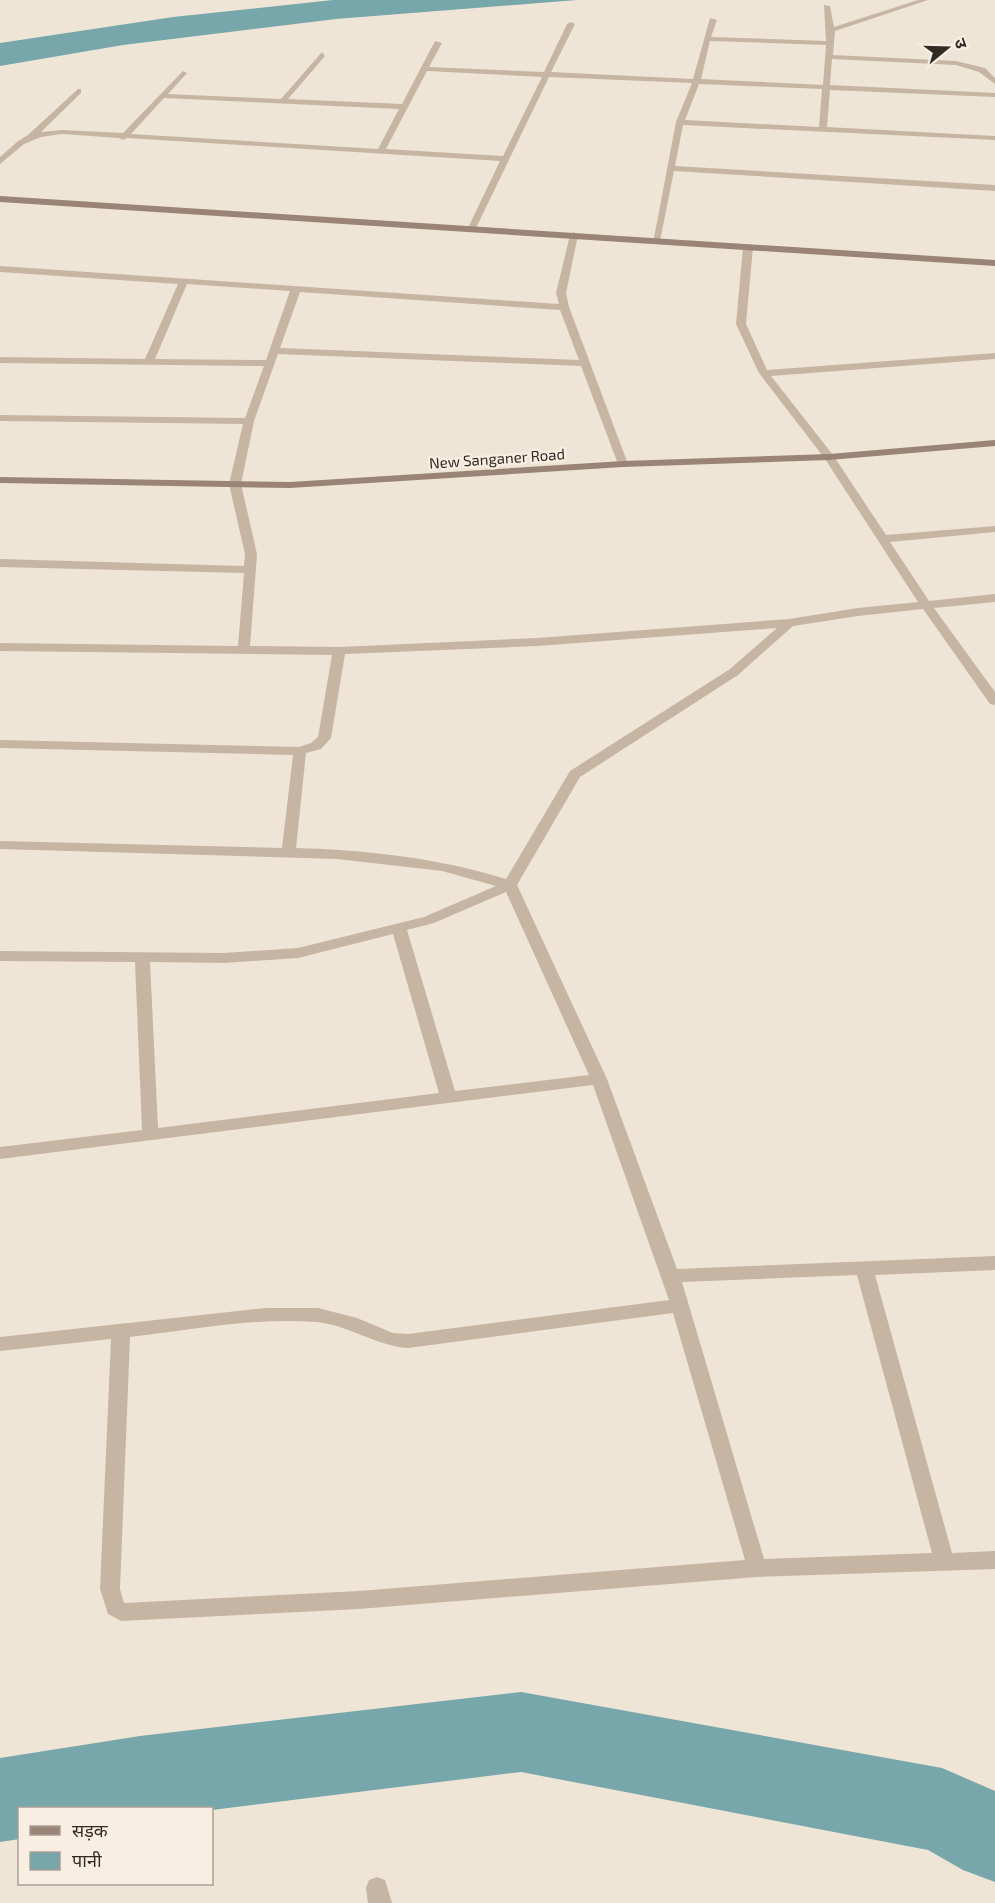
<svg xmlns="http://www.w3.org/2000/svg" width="995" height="1903" viewBox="0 0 995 1903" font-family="'Exo 2','Noto Sans Devanagari',sans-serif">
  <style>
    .water { fill: #77a7ab }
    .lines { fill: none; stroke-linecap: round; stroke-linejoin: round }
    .river { fill: #77a7ab; fill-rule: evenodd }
    .street { fill: #c7b5a3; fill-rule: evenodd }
    .secondary { fill: #9a8475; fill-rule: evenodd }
    .labels { text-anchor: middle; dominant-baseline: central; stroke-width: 4.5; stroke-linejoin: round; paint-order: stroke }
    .far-street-label { font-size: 15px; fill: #322a25; stroke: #f8efe2 }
  </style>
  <rect width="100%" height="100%" fill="#efe5d6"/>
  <polygon class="water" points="333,0 577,0 336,19 123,45 0,66 0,43 173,17"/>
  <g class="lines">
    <polygon class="river" points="521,1692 942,1768 995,1791 995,1882 963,1870 928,1850 521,1772 212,1810 20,1808 20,1839 0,1842 0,1758 140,1736"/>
    <g class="street">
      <path d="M918,0H928L835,31L833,55L956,61L985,68L995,78V84L979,72L956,65L832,59L830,85L995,93V97L830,90L827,127L995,136V140L683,125L675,166L995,185V191L674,171L660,241L653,243L676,122L692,83L549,77L476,228L472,231L468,228L500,161L127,138L123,140L119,138L62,134L41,137L24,144L0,164V157L18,141L28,135L78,89H81V93L41,132L62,130L123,133L183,71L187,73L168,94L281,99L322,52L325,56L288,99L402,104L435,41L442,43L429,67L544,72L567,24L571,22L575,24L551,72L693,79L710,18L717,20L711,37L826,41L824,5L830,6L834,27ZM710,41L826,45L823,85L701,79ZM427,71L542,77L503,156L386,149ZM699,84L822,89L819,127L685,120ZM164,98L399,109L378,149L131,134Z"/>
      <path d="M574,232L578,235L566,293L569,307L628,464L627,466L623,467L618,464L581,366L278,354L254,421L241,484L257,554L250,646L339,647L537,638L789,619L858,608L918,602L825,459L759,373L736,324L743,247L748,244L753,247L746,324L767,370L995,353V359L771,376L833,455L886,535L995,526V532L890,542L929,601L995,594V602L934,608L995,692V705L990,704L923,609L858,616L793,626L738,675L580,777L517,885L607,1079L677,1269L995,1256V1270L875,1275L952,1553L995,1551V1569L757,1577L359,1609L121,1621L108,1614L100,1589L111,1339L0,1351V1337L266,1308H318L357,1318L393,1333L408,1334L669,1300L593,1085L0,1159V1147L142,1130L135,962L0,961V951L224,953L298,948L424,917L496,886L442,871L337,859L0,849V841L282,848L293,755L0,748V740L299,747L311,743L318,737L332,655L0,651V643L238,646L244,573L0,567V559L244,566L245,554L229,484L243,424L0,421V415L245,418L264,366L0,363V357L145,359L178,284L0,272V266L559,304L556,293L570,235ZM187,284L290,291L266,360L155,359ZM300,292L560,310L579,360L280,348ZM777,628L730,669L570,771L506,879C438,858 368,850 296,848L306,753L321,749L331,738L345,654L537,646ZM506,892L589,1075L455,1091L407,930L434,923ZM393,934L439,1093L158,1128L150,962L224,963L298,958ZM857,1275L932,1553L764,1559L682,1282ZM673,1313L745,1560L359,1591L124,1603L120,1589L130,1337C191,1330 255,1317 316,1322C349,1325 376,1346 408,1348Z"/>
      <polygon points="377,1877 385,1880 392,1903 368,1903 366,1888 369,1880"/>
    </g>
    <g class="secondary">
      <polygon points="0,196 995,260 995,266 0,202"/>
      <polygon points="995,440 995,446 829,460 623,467 290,488 0,483 0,477 290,482 623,461 829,454"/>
    </g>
  </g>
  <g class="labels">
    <g class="far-street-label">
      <text transform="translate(497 458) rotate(-4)">New Sanganer Road</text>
    </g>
  </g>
  <rect x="18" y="1807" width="195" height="78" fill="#f8efe2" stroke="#a9a096" stroke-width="1.5"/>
  <rect x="30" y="1826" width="30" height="9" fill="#9a8475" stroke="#a9a096" stroke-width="1.5"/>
  <text x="72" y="1837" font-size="18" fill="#322a25">सड़क</text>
  <rect x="30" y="1852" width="30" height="18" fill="#77a7ab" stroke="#a9a096" stroke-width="1.5"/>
  <text x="72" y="1867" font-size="18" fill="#322a25">पानी</text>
  <g transform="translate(947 48) rotate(71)" stroke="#f8efe2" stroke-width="4.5" paint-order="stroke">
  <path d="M0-4.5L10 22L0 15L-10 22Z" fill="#322a25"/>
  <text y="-9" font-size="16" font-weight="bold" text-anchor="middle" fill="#322a25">उ</text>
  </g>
</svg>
